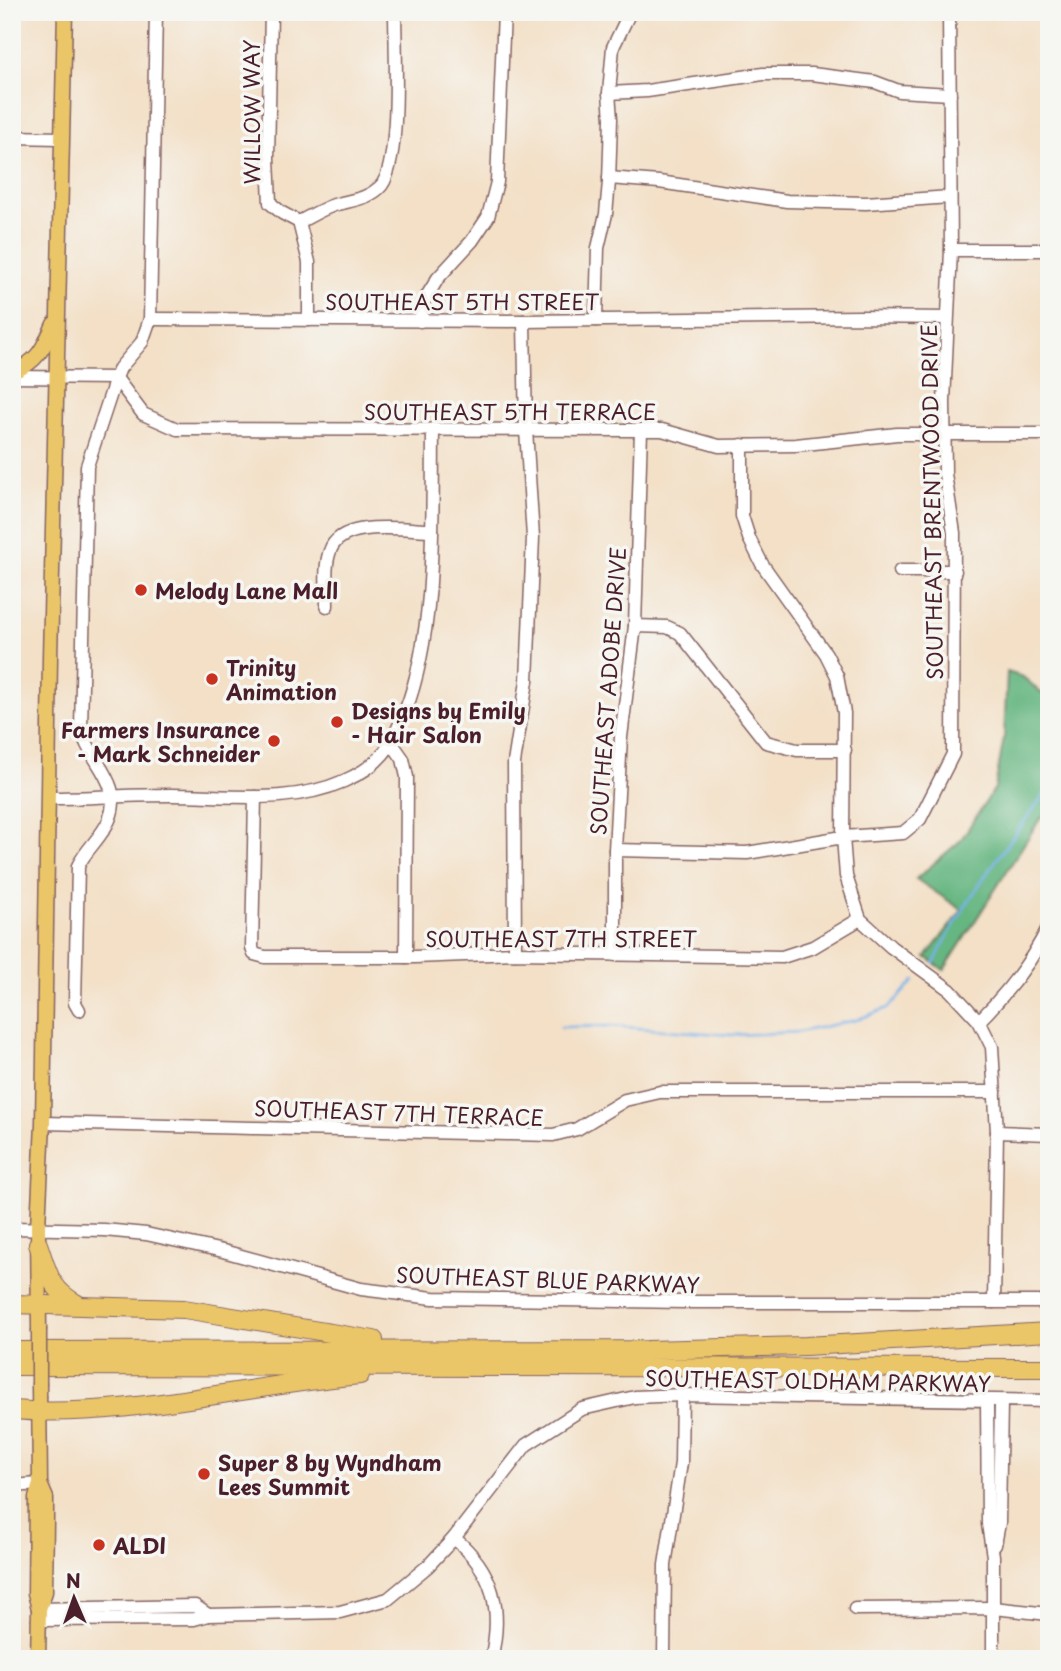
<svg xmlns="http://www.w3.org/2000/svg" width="1061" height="1671" viewBox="0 0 1061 1671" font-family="'Playpen Sans',sans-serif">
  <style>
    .forest { fill: #66b681; stroke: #586a56; stroke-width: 2 }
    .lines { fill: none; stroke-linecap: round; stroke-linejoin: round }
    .stream { stroke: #78b2e9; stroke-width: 2.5 }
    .minor-casing { stroke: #856362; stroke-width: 15 }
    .major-casing { stroke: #856362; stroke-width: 17 }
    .highway-casing { stroke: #856362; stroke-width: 20 }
    .minor { stroke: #fff; stroke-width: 12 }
    .major { stroke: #eac669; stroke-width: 14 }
    .highway { stroke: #eac669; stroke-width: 18 }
    .major-bridge-casing { stroke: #856362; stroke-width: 17; stroke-linecap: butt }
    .major-bridge { stroke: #eac669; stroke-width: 14 }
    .poi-dot { fill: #c8321e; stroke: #f6f6f2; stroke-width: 2.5 }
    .labels { text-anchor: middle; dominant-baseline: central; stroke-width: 7; stroke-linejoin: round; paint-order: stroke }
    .street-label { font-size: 21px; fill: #4a1f2b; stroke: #f6f6f2 }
    .poi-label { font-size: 21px; font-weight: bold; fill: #4a1f2b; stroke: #f6f6f2; text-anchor: start }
  </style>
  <rect width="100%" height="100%" fill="#f6f6f2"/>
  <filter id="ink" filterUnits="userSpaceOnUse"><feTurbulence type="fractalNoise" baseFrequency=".0143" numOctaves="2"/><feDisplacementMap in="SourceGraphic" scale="14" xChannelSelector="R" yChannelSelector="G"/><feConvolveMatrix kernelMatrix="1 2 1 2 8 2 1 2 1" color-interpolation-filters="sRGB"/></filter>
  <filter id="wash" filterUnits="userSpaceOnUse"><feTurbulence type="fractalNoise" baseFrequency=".00686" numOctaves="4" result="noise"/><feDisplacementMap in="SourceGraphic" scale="28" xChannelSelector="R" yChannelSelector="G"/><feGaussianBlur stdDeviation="1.57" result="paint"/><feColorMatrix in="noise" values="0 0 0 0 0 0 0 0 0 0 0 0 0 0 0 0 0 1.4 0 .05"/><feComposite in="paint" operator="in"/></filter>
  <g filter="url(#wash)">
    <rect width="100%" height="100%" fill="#f3e0c7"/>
    <polygon class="forest" points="1007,672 1023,677 1049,699 1049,813 1040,819 944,970 926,957 962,910 916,879 960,841 995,788 1004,738"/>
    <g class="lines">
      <g class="stream">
        <path d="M934,963C964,900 1008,844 1049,788"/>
        <polyline points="561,1027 611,1026 733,1035 799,1032 856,1020 888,1008 914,981"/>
      </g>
    </g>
  </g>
  <g filter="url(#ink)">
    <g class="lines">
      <g class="minor-casing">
        <g id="minor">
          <polyline points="271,12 268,158 270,203 282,213 299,222 309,262 309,320"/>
          <polyline points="609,93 647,91 763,74 812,74 875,82 899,91 950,94"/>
          <polyline points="12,137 60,138"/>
          <polyline points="609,178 659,182 787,201 866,203 950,197"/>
          <path d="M299,222C311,216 322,209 334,205C350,200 366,200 379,188C402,169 395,46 395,12"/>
          <polyline points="951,250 1049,250"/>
          <polyline points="150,319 524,321 859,317 946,318"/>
          <polyline points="596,320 598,248 606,214 609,182 611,119 609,93 613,47 630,12"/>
          <polyline points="420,321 424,301 438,278 472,241 488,217 497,182 504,12"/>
          <polyline points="12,377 116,378"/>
          <polyline points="116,378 143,414 177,429 641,430 662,430 719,446 796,445 897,434 1049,434"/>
          <polyline points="742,445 742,516 749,538 762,564 826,654 837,676 844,713 843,837 846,876 860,919 891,947 950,990 979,1021 992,1047 997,1132 994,1302"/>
          <polyline points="900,571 955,571"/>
          <path d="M327,606C327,589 324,566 330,551C341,518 405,530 432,530"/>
          <polyline points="635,626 667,627 680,633 766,742 797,750 845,750"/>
          <polyline points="391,742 403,759 407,777 406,957"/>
          <polyline points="255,797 252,948 254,954 265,957 415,957 515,953 782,957 813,947 860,919"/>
          <path d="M49,798C90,798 130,795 171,795C228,795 290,805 344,781C358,775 373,766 383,754C393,742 399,726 405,712C437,629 432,518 433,429"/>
          <polyline points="615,850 747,853 843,837 903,833 920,819 953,754 954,533 945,474 944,402 951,250 949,12"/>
          <polyline points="515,953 514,763 527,681 533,537 526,430 524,321"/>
          <polyline points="615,955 615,850 621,737 635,626 641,430"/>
          <path d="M79,1010L75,1003L78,866C86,849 102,837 109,820C125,783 88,761 81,728L87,466L116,378L120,368L142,342L150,319L156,12"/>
          <path d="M979,1021C1007,993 1032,962 1049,926"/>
          <polyline points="43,1123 553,1135 577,1129 625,1100 660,1092 995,1092"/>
          <polyline points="997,1132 1049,1134"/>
          <polyline points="12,1228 104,1230 146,1234 223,1251 361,1289 433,1298 684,1302 1049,1302"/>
          <polyline points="987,1402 988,1524 993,1556 993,1659"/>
          <polyline points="12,1486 40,1484"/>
          <path d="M454,1538C494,1571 503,1609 491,1659"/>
          <polyline points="995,1545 999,1523 1001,1402"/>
          <polyline points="39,1609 195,1606 208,1615"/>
          <polyline points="855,1609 993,1608 1049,1614"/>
          <polyline points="38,1620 194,1619 208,1615 340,1612 388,1599 428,1566 454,1538 526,1445 582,1409 635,1397 682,1395 1049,1401"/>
          <polyline points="664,1659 665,1565 681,1463 682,1395"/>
        </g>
      </g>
      <g class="major-casing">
        <g id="major">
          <path d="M12,372C37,363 44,348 54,324"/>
          <polyline points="39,1329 38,1227 43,1123 50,658 65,12"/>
          <polyline points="39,1385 40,1484 36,1498 35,1593 39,1609 45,1592 46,1522 46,1498 40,1484"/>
          <polyline points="38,1659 39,1609"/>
        </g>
      </g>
      <g class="highway-casing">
        <g id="highway">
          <path d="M38,1244C48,1273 50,1290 79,1305"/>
          <polyline points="12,1304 184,1309 374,1340"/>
          <polyline points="12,1351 647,1350 806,1346 1049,1332"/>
          <polyline points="12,1366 1049,1368"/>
          <path d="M12,1410C124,1419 248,1385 360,1375"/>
        </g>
      </g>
      <use href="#minor" class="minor"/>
      <use href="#major" class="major"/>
      <use href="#highway" class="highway"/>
      <g class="major-bridge-casing">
        <polyline id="major-bridge" points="39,1329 39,1385"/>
      </g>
      <use href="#major-bridge" class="major-bridge"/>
    </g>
  </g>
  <g class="poi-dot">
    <circle cx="141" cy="590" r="7"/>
    <circle cx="212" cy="679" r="7"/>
    <circle cx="337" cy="722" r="7"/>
    <circle cx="274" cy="741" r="7"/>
    <circle cx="204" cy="1474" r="7"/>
    <circle cx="99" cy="1545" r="7"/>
  </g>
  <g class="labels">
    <g class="street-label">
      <text transform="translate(251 112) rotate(-90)">WILLOW WAY</text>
      <text x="462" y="301">SOUTHEAST 5TH STREET</text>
      <text x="510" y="411">SOUTHEAST 5TH TERRACE</text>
      <text transform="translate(931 502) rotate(-91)">SOUTHEAST BRENTWOOD DRIVE</text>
      <text transform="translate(607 691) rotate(-86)">SOUTHEAST ADOBE DRIVE</text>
      <text x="561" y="938">SOUTHEAST 7TH STREET</text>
      <text transform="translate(399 1112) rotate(2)">SOUTHEAST 7TH TERRACE</text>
      <text transform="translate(548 1279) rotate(2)">SOUTHEAST BLUE PARKWAY</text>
      <text transform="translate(818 1380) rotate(1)">SOUTHEAST OLDHAM PARKWAY</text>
    </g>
    <g class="poi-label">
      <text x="155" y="590">Melody Lane Mall</text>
      <text x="226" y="667">Trinity<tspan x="226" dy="24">Animation</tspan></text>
      <text x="351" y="710">Designs by Emily<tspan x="351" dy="24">- Hair Salon</tspan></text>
      <text x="260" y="729" text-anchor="end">Farmers Insurance<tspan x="260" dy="24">- Mark Schneider</tspan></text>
      <text x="218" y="1462">Super 8 by Wyndham<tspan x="218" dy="24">Lees Summit</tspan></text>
      <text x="113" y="1545">ALDI</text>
    </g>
  </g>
  <rect width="1061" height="1671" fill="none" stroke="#f6f6f2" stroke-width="42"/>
  <g transform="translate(74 1598) rotate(358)" stroke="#f6f6f2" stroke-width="5" paint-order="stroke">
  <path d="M0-5L12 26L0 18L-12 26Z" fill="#4a1f2b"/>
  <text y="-10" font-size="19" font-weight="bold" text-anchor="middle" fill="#4a1f2b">N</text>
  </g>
</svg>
